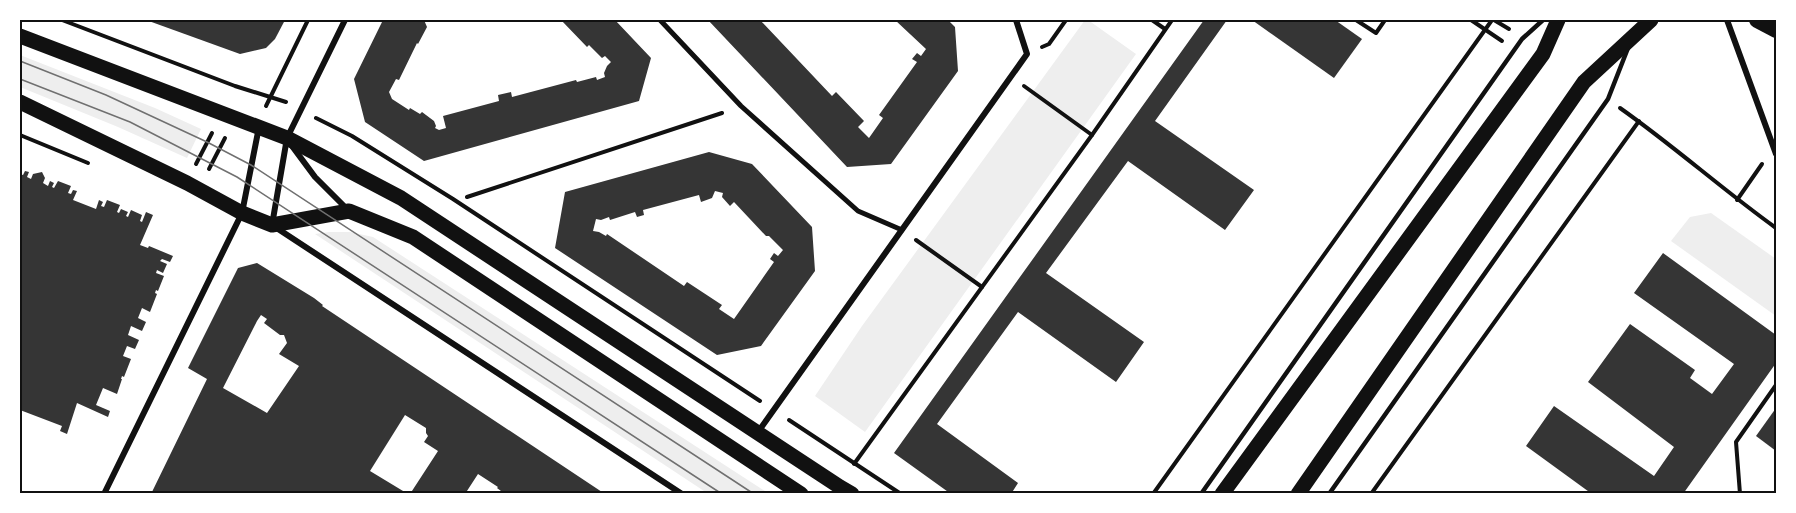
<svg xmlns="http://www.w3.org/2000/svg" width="1796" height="513" viewBox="0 0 1796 513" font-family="Overpass,sans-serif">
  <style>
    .green { fill: #eee }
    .building { fill: #353535; fill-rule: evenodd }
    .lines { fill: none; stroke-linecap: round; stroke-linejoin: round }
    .path { stroke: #111; stroke-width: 4 }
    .service { stroke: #111; stroke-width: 4.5 }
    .pedestrian { stroke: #111; stroke-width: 5 }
    .minor { stroke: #111; stroke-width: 6 }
    .primary { stroke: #111; stroke-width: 15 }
    .trunk { stroke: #111; stroke-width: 16 }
    .tram { stroke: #707070; stroke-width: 1.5 }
    .neatline { fill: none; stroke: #111; stroke-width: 2 }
  </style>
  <rect width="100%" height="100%" fill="#fff"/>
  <g class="green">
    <polygon points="1085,20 1088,20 1136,54 865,432 815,396 862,326"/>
    <polygon points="20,55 155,108 201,129 187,158 118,127 20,87"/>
    <polygon points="1711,213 1776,259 1776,316 1671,241 1690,217"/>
    <polygon points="329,232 350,232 373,237 768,493 707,493 315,234"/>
  </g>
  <g class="building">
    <polygon points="146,20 285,20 275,39 266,48 240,54"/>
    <polygon points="383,20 424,20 427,27 418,44 417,43 399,80 396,79 389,92 392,99 409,110 410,108 420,114 422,112 434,121 436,126 435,128 439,130 446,128 443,116 499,101 498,95 511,92 512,97 576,80 577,82 596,77 597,80 605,77 604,73 607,66 611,62 605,56 602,58 589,45 587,47 561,20 615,20 651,58 639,101 424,161 365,122 354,79"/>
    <polygon points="708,20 760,20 832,96 836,92 864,121 858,127 869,138 883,118 879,115 917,62 912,59 917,53 921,56 926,49 895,20 948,20 955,27 958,71 891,164 847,167"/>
    <polygon points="1204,20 1227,20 1155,121 1254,190 1225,230 1128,161 1046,273 1144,342 1116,382 1018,312 937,424 1018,483 1011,494 951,494 894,453"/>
    <polygon points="1252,20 1335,20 1362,39 1334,78"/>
    <path d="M709,152L752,164L812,227L815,271L761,346L717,355L555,248L565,192ZM715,191L723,193L722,197L730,206L734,202L766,236H769L783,250L778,256L774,253L770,259L774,262L734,319L719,309L722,305L687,282L684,286L607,234L606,236L599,232L593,231L596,219L601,220L609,217L610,220L635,212L637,217L644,215L643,210L699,195L701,202L712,198Z"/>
    <polygon points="25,171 29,172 27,177 31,179 33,174 42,172 45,178 43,183 48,186 50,181 54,183 52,187 54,188 58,181 71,186 68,193 71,194 73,190 77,191 73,200 96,209 99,200 103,202 101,206 104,207 107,200 120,205 117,212 119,213 121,209 128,212 126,216 128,217 131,210 142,215 140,221 142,222 146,212 153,215 140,245 148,248 149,246 173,256 170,262 162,259 160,261 167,264 163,273 157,270 156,273 164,276 158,291 156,290 155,293 157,294 150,312 142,308 138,318 146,322 142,331 131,326 128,335 139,340 135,349 127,346 123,356 131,359 124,377 122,376 121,379 122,379 117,394 103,388 96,405 110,411 108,417 77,403 67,434 60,431 62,426 20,410 20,174 23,175"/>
    <polygon points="1663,253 1776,335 1776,363 1683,494 1592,494 1526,446 1554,406 1654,476 1674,447 1588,382 1630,324 1695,370 1690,378 1712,394 1734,364 1634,293"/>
    <path d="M257,263L314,298L323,305L322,306L605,494H505L497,488L498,487L478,474L465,494H410L438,451L424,442L428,436L426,433V428L405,415L370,471L408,494H151L207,379L188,368L238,268ZM261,315L267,319L264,323L280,335H284L287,343L279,354L299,366L267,413L223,388L257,321Z"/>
    <polygon points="1776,408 1776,451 1756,436"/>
  </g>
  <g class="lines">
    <g class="path">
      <polyline points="62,20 235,86 286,102"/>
      <polyline points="1152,20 1165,29"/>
      <polyline points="1356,20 1376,33 1385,20"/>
      <polyline points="1471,20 1502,41"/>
      <polyline points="1494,20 1509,29"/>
      <polyline points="1042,47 1049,44 1066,20"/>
      <polyline points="1024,86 1092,135"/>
      <polyline points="266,106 308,20"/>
      <path d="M1620,108C1674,146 1723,190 1776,228"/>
      <polyline points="316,118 352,136 453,199 760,401"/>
      <polyline points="20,135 88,163"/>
      <polyline points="196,164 212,133"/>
      <polyline points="209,169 225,138"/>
      <polyline points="467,197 722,113"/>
      <polyline points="1737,200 1762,164"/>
      <polyline points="916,240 982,287"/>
      <polyline points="789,420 901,494"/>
      <polyline points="854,464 1092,135 1172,20"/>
      <polyline points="1153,494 1492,20"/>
      <polyline points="1371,494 1639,121"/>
      <polyline points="1740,494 1736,442 1776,385"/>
    </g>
    <g class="service">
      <polyline points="1201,494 1522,39 1543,20"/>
      <polyline points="1329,494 1608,99 1628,48"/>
    </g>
    <polyline class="pedestrian" points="660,20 741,106 858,211 902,230"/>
    <g class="minor">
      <polyline points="345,20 287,138 272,225 682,494"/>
      <polyline points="1727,20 1776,154"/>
      <polyline points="292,146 315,177 348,210"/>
      <polyline points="758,432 1027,54 1016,20"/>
      <polyline points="104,494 242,213 259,127"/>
    </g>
    <g class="primary">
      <polyline points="20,36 287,138 401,198 840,487 852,494"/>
      <polyline points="20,102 187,183 242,213 272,225 349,211 413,237 801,494"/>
      <polyline points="1222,494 1543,54 1558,20"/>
      <polyline points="1298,494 1584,82 1651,20"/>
    </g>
    <polyline class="trunk" points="1757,20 1776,30"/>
    <g class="tram">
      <polyline points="20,61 106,95 207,142 251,165 754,494"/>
      <polyline points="20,79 130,122 237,177 722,494"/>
    </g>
  </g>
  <rect width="1796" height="513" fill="none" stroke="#ffffff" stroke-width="42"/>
  <rect x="21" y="21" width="1754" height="471" class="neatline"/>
</svg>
